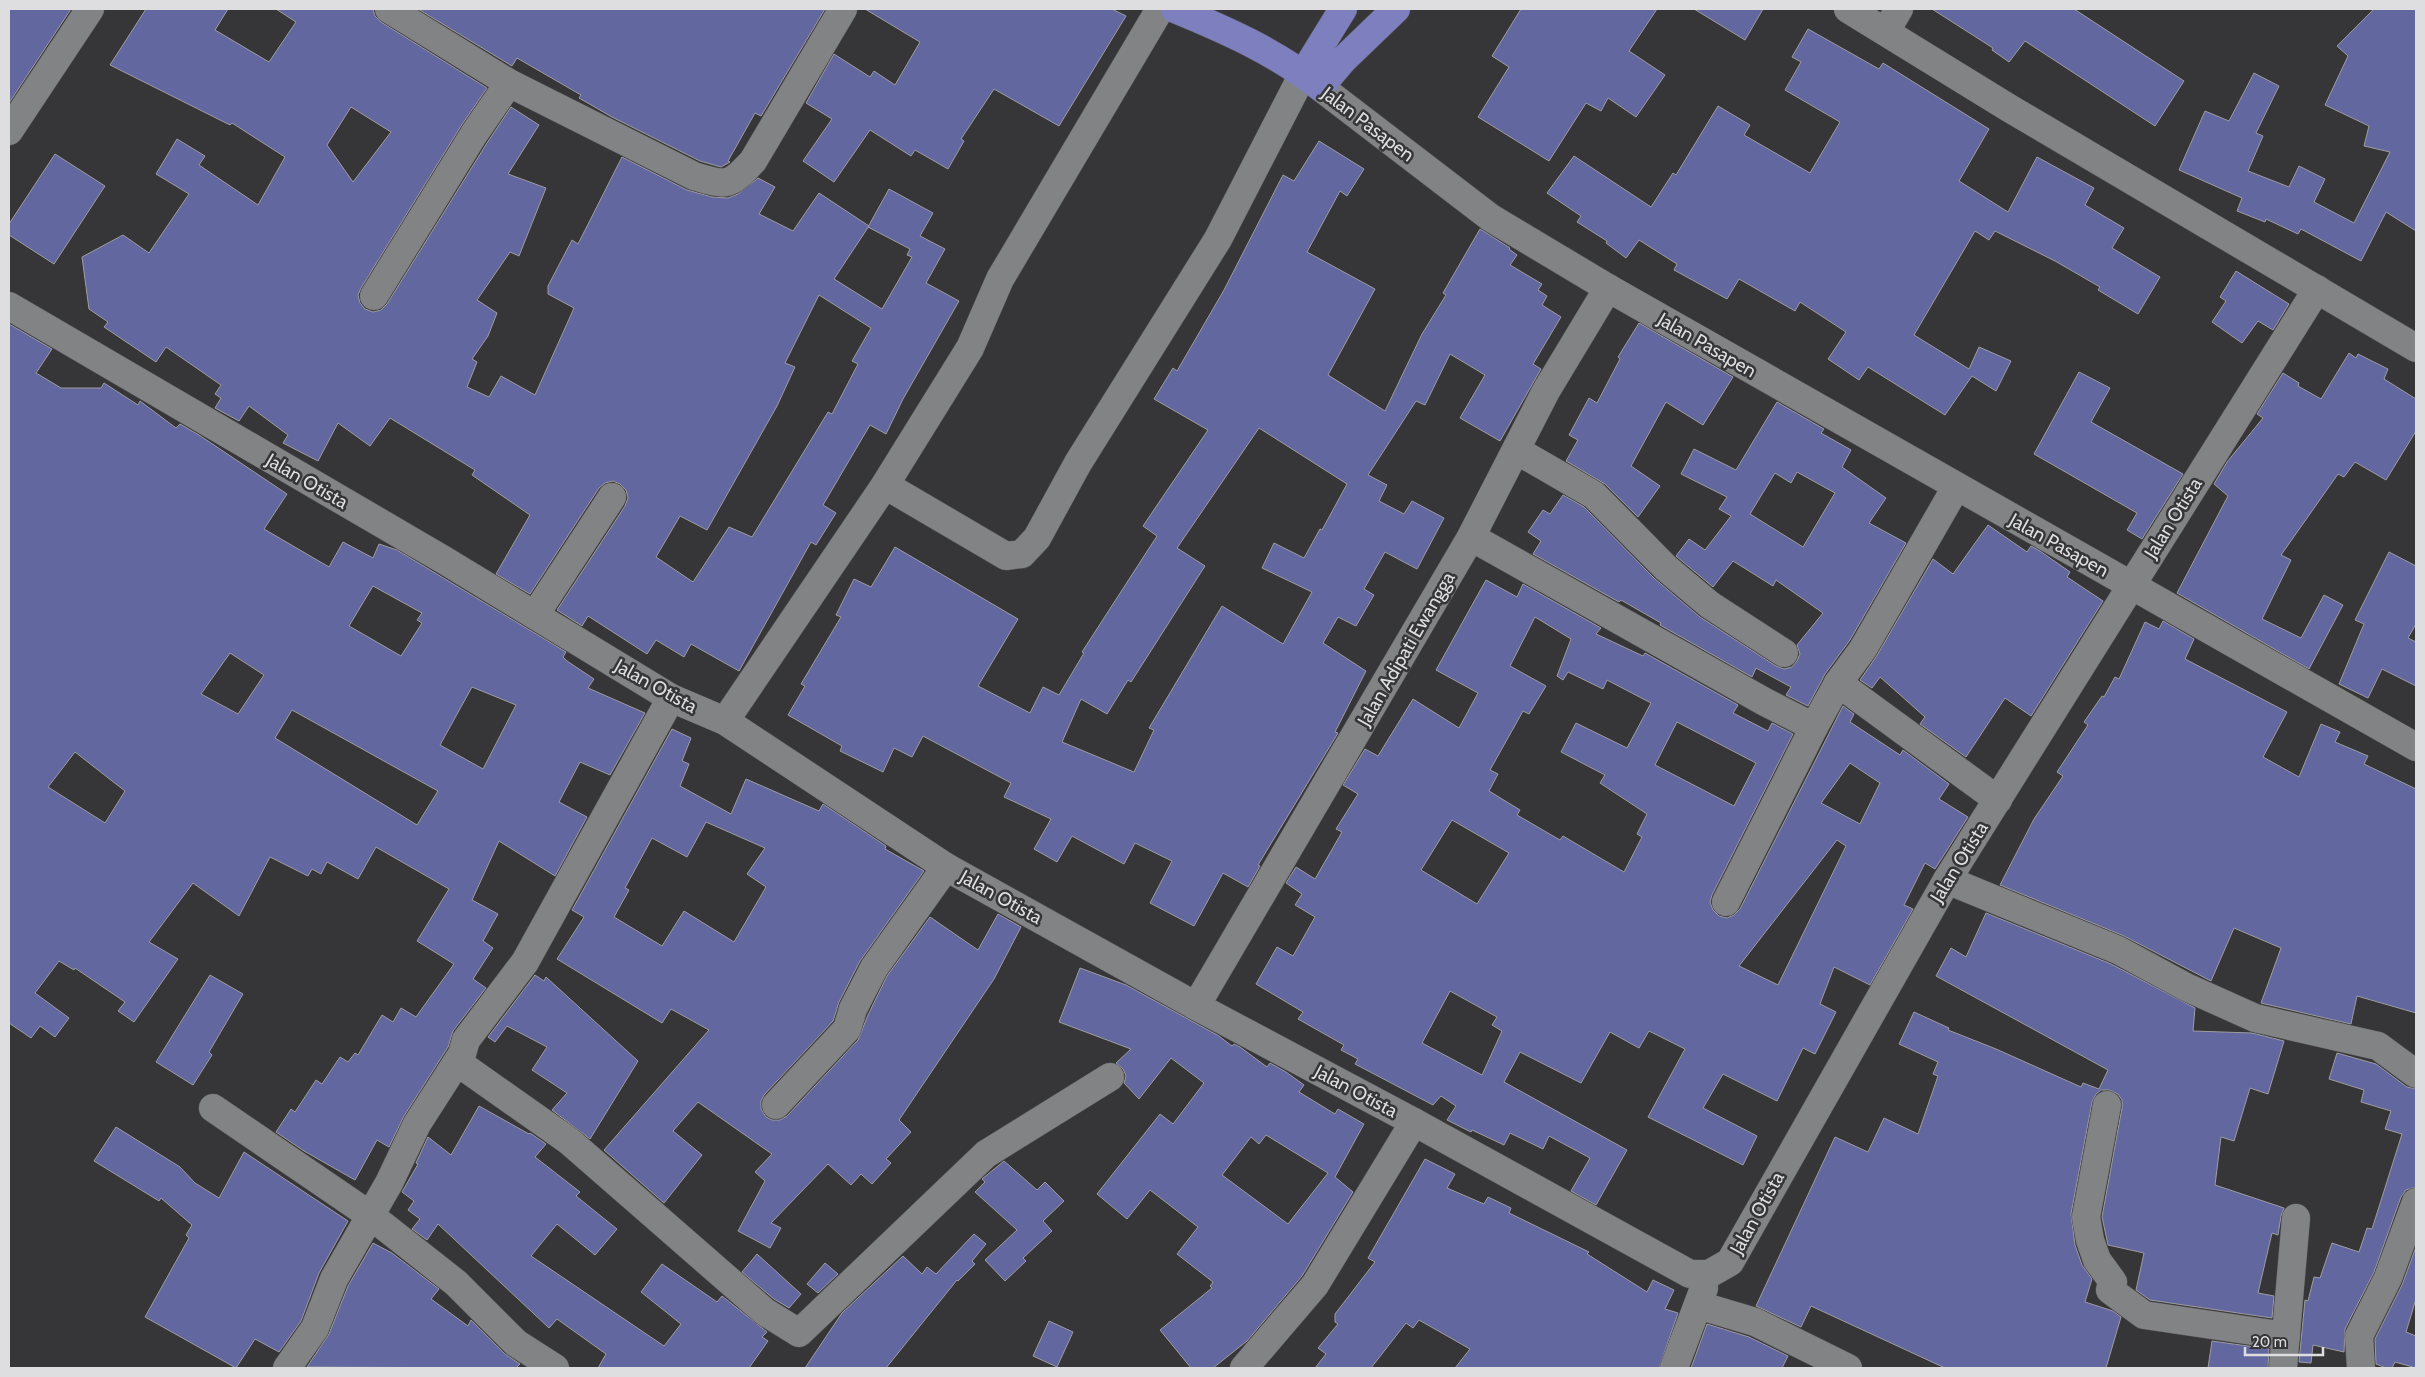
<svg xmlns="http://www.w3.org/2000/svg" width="2425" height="1377" viewBox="0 0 2425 1377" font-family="Cabin,sans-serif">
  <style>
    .building { fill: #63679f; stroke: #9d9da0; fill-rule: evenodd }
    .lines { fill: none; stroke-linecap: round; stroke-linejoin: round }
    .minor-casing { stroke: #545456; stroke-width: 29 }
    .tertiary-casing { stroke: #545456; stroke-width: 29 }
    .secondary-casing { stroke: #545456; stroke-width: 29 }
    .primary-casing { stroke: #545456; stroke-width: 29 }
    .minor { stroke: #828385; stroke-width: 28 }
    .tertiary { stroke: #828385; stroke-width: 28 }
    .secondary { stroke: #828385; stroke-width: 28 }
    .primary { stroke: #7e7fbf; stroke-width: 28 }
    .labels { text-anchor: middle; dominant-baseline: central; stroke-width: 5; stroke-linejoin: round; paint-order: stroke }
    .street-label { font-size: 19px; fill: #dedee0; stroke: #363639 }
  </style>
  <rect width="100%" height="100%" fill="#363639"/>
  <g class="building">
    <polygon points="9,9 71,9 9,103"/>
    <path d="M146,9H228L215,30L269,62L296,22L276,9H373L375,16L381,22L487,88L461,126L361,288L358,295L360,303L365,309L373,312L381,310L387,304L487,143L511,107L539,125L508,174L546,188L519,256L510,252L477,300L497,313L488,336L472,359L477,362L467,387L489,397L501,376L535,395L574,308L548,294V286L572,240L578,244L622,157L687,190L712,197L728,198L738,194L758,178L775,187L759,214L793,231L819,193L869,226L834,279L882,309L912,257L907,255L910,249L868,227L889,189L933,213L920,236L945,249L926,283L959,301L903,399L886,434L870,425L823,505L836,513L816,545L811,542L739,671L691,644L684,657L656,640L647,654L588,616L582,626L557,610L625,506L628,498L626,490L620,484L613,481L605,483L599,488L530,594L496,574L530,515L472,475L475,470L390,418L370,446L338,423L318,461L283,443L288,435L249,406L239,421L215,408L221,398L215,394L221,385L166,347L156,362L104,327L108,322L89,309L82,257L123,235L149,253L189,194L156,174L177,139L205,156L199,165L258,205L285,157L232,123L230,125L110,65ZM351,107L391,132L353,182L327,145ZM819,295L871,328L852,361L858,364L832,414L828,412L752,537L729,527L693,582L656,557L680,516L707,530L777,406L795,367L785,363Z"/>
    <polygon points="418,9 825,9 761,116 755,113 728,161 730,162 721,167 700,161 612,117 579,98 581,95 517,58 512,66"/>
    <polygon points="865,9 1112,9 1126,16 1059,126 994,89 961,139 964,141 948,169 915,150 911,156 870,130 834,182 803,161 832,119 806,103 834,54 870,77 874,71 895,85 920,42"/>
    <polygon points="1521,9 1657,9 1629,51 1665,75 1636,117 1608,98 1601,111 1586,103 1549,161 1478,117 1509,67 1492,56"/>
    <polygon points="1694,9 1763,9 1745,40"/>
    <polygon points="1932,9 2074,9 2184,81 2155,126 2025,41 2009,62 1992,50 1993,48"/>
    <polygon points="2374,9 2416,9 2416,231 2386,212 2361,261 2301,229 2298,234 2266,219 2265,222 2237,211 2242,198 2179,170 2205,111 2229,121 2254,73 2279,86 2256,133 2263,136 2248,171 2289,187 2299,166 2325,179 2314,202 2354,223 2390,152 2364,146 2369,126 2325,105 2348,56 2337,46"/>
    <polygon points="1808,29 1879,69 1883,63 1989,129 1959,181 2008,212 2037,157 2094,188 2085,205 2124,228 2112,248 2160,277 2138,314 2098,290 2100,287 2055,261 1995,231 1989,240 1975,231 1914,335 1969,369 1979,347 2011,361 1996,391 1972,376 1945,415 1868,367 1859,380 1828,359 1846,332 1800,302 1795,311 1739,279 1727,299 1674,270 1677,264 1639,240 1626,258 1606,243 1607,241 1577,222 1581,216 1547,193 1574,156 1651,207 1673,173 1676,175 1718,106 1750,125 1744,135 1810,173 1840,122 1785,90 1801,62 1792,57"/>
    <path d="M1319,141L1364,169L1347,196L1340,191L1307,252L1375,289L1328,375L1385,411L1422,334L1446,295L1443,293L1480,229L1510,248L1509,249L1517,255L1510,265L1542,284L1538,290L1547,296L1542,305L1561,317L1533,364L1541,369L1500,441L1460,418L1485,375L1450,354L1425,405L1416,401L1368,475L1387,485L1379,501L1404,514L1412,501L1444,518L1417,569L1385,552L1364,589L1374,595L1356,626L1338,617L1323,643L1366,671L1335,732L1338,733L1258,865L1260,866L1248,887L1223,873L1194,926L1150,903L1172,861L1135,843L1124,864L1072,836L1057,862L1034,849L1051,819L1004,797L1011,783L923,736L912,757L894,748L883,772L840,751L842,746L788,715L805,686L801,684L841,617L836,615L854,579L871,587L895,547L1018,619L978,686L1030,713L1043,687L1059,695L1084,653L1082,652L1157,536L1143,526L1208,430L1154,399L1173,368L1177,371L1224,290L1283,175L1294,181ZM1259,428L1347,484L1322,530L1320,529L1304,558L1274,543L1262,568L1312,592L1283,644L1222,606L1149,728L1154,730L1134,772L1062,742L1081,699L1107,714L1128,680L1131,682L1205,566L1177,548Z"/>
    <polygon points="55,154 105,186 54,264 9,235 9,224"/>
    <polygon points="2236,271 2289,304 2273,330 2258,321 2242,343 2212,322 2226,301 2220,297"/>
    <polygon points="1639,323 1733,377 1703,425 1666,402 1631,466 1660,486 1638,517 1605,484 1566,461 1578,440 1569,435 1589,398 1597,403 1620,359 1618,357"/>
    <path d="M9,324L52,349L36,373L61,388H101L104,383L138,405L140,401L176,428L180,424L199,435L287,494L264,529L329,567L343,542L373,558L379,544L397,550L566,652L563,657L567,661L594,679L588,688L645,713L610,775L580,762L559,802L587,817L555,876L499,841L472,900L498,914L483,941L493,948L473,979L486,988L453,1031L448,1047L404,1116L389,1147L377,1140L355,1180L304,1151L276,1132L291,1109L295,1112L316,1080L322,1084L340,1057L348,1062L355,1053L358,1055L382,1015L393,1022L401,1008L416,1017L454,964L417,941L449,889L376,847L358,879L327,862L321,874L312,869L308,876L270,857L239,916L193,883L149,942L178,959L134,1022L118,1011L125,1002L75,968L74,970L59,961L35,993L69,1018L55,1037L40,1026L31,1038L9,1023ZM373,586L422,613L417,620L422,623L401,656L349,626ZM230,653L264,675L238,714L201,694ZM472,687L516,705L483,769L440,745ZM292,710L438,791L417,825L275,738ZM75,752L125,791L105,823L48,787Z"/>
    <polygon points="2349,353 2356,358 2358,354 2388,369 2384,379 2416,399 2416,431 2386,480 2355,462 2344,477 2338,474 2281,555 2291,560 2262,619 2301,638 2324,595 2343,605 2309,669 2177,593 2228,496 2214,484 2227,462 2263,418 2257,414 2283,373 2299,383 2298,386 2321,399"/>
    <polygon points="2079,372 2110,388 2091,422 2183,474 2142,539 2127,530 2137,513 2034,454"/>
    <path d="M1777,402L1824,429L1821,433L1851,450L1842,467L1886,498L1869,523L1906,543L1850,640L1825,674L1808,706L1786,695L1791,687L1756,668L1752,677L1660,625L1661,623L1621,600L1619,602L1533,554L1541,541L1528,532L1543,510L1550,514L1563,495L1584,507L1655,579L1700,617L1776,666L1784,669L1792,667L1797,661L1800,654L1797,645L1823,613L1776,580L1773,586L1733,561L1713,587L1676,556L1689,539L1705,550L1731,516L1719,509L1727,497L1681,474L1694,449L1736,470ZM1797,472L1835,493L1803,547L1750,514L1775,473L1791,483Z"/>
    <polygon points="1988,525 2027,552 2031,546 2040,551 2070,572 2067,577 2103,601 2031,716 2005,698 1966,757 1920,724 1925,717 1880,677 1872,688 1860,680 1876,657 1933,559 1953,574"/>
    <polygon points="2389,552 2416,566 2416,624 2408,638 2416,642 2416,686 2382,669 2368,698 2339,684 2364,624 2355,620"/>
    <path d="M1486,580L1517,597L1523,584L1601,628L1596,634L1643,656L1645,653L1738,705L1733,713L1768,731L1772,723L1793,734L1712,895L1710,902L1713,910L1719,916L1727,918L1734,915L1740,909L1843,706L1854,714L1850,722L1900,755L1903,750L1949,784L1939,799L1968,817L1935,869L1925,863L1904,905L1913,909L1870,985L1834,967L1820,1004L1836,1012L1815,1054L1803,1048L1777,1101L1723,1074L1703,1108L1757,1136L1743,1165L1648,1117L1685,1049L1649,1031L1639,1048L1610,1032L1581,1083L1520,1052L1504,1082L1627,1150L1596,1205L1571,1191L1590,1158L1549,1136L1543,1149L1510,1133L1504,1145L1472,1130L1471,1132L1447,1120L1456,1106L1441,1096L1433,1105L1355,1064L1358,1059L1341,1050L1344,1045L1298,1019L1303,1012L1256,984L1277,947L1293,956L1315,917L1295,905L1302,894L1286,883L1296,867L1315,879L1342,832L1336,829L1358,794L1343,785L1365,749L1378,756L1413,699L1459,728L1478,693L1436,670ZM1535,617L1571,639L1557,676L1563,680L1568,672L1603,689L1607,680L1651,703L1627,748L1576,723L1561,752L1605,775L1600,783L1647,814L1637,834L1642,837L1624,872L1563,836L1560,840L1517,815L1520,810L1489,791L1498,774L1490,770L1523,711L1529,714L1546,686L1510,666ZM1677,722L1756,763L1734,806L1655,765ZM1850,763L1880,783L1860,824L1821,803ZM1452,820L1509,853L1477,904L1421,870ZM1837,840L1846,846L1778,985L1739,966ZM1450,991L1497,1017L1492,1025L1502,1031L1482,1075L1422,1043Z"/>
    <polygon points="2163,621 2194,639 2185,659 2287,712 2263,757 2299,777 2321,724 2340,732 2335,742 2368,756 2364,764 2416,789 2416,1013 2357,996 2351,1024 2261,1003 2281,948 2234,928 2211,981 2124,936 2000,885 2034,819 2063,776 2057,772 2088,725 2084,722 2102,696 2104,697 2115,677 2119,679 2145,622 2159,629"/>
    <path d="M672,729L691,738L682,761L689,764L680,786L731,814L746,779L819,811L823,804L886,846L885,849L924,871L860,961L839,1002L833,1021L764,1095L761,1101V1109L766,1117L772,1120H780L787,1116L858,1040L868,1015L887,976L930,917L978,950L998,914L1021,927L994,979L899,1120L911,1132L886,1159L891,1163L872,1184L861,1174L851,1185L828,1164L771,1223L781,1228L770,1248L738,1231L765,1181L755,1172L772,1154L698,1102L673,1131L702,1155L664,1203L604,1150L709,1030L671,1009L662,1023L557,959L584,917L572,910ZM706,822L765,848L747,874L766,887L734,942L684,911L662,946L614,917L629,890L625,888L652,838L687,857Z"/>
    <polygon points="1986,913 2111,964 2195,1008 2193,1031 2252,1033 2284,1041 2268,1094 2250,1088 2234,1141 2221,1137 2215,1185 2284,1208 2281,1216 2278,1235 2272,1233 2258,1293 2274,1296 2272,1318 2150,1300 2136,1290 2144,1253 2108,1245 2102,1217 2122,1108 2122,1100 2118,1094 2109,1090 2101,1090 2096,1094 2092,1102 2071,1214 2075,1245 2082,1265 2092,1279 2085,1302 2113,1311 2121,1317 2106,1368 1945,1368 1811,1306 1801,1327 1756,1306 1835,1137 1868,1152 1884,1118 1918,1134 1938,1076 1933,1074 1938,1062 1899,1044 1914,1012 1949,1028 1948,1030 1996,1049 2081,1087 2083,1083 2099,1089 2108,1070 1936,976 1951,948 1966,957"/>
    <path d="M1080,968L1126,985L1219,1036L1232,1046L1234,1044L1240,1047L1267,1067L1270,1063L1286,1072L1304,1085L1299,1092L1335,1114L1338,1109L1364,1124L1335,1177L1353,1192L1302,1276L1247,1341L1213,1368H1191L1160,1330L1212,1288L1210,1286L1213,1282L1177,1254L1198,1227L1150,1190L1127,1219L1097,1194L1160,1114L1173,1124L1204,1083L1171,1058L1139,1099L1124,1083L1126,1076L1123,1069L1116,1063L1131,1049L1059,1022ZM1266,1135L1328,1173L1288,1224L1222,1175L1251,1137L1259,1144Z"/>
    <polygon points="210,975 243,994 209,1052 212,1055 193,1085 156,1062"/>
    <polygon points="535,975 544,981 546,977 638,1061 590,1139 552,1110 567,1093 532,1070 547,1047 507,1026 495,1042 488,1037"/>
    <polygon points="2337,1053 2376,1064 2407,1087 2416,1089 2416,1187 2406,1190 2401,1197 2374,1272 2345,1329 2344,1352 2313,1345 2311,1363 2299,1362 2305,1300 2308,1301 2314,1277 2320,1278 2332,1243 2359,1252 2367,1228 2372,1229 2402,1134 2385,1129 2391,1111 2361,1102 2364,1090 2329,1079"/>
    <polygon points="479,1106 529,1134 530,1133 546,1144 535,1157 580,1192 576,1196 617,1229 595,1255 557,1224 531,1256 664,1346 681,1324 641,1292 662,1264 717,1302 722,1296 767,1332 762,1337 768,1341 749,1368 598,1368 606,1354 557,1319 549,1328 438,1224 427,1240 412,1229 420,1219 408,1210 414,1201 402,1192 418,1164 416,1163 428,1137 451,1155"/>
    <polygon points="116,1127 180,1167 195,1183 219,1198 244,1152 348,1221 319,1273 301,1321 279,1352 255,1339 236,1368 145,1317 189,1238 186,1235 192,1225 161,1198 159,1201 94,1161"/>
    <polygon points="1425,1159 1455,1174 1447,1188 1484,1204 1488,1197 1511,1208 1509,1213 1589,1252 1587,1254 1647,1292 1653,1280 1674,1290 1665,1309 1678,1313 1659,1368 1455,1368 1470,1349 1419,1320 1413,1328 1406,1323 1371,1368 1315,1368 1326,1354 1318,1348 1338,1324 1335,1322 1335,1314 1375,1262 1368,1258"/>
    <polygon points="1004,1161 1037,1190 1045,1182 1064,1201 1043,1221 1052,1231 1023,1258 1026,1261 1005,1281 985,1260 1017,1230 975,1192 985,1182 982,1179"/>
    <polygon points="974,1234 986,1244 972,1261 975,1264 958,1281 957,1280 886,1368 805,1368 842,1313 903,1256 922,1274 927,1267 936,1274"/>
    <polygon points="373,1243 392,1253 439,1289 431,1299 468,1326 471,1320 505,1354 520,1364 516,1368 307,1367 329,1334 348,1286"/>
    <polygon points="2416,1247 2416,1299 2406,1332 2416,1336 2416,1368 2395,1362 2392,1368 2386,1368 2376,1364 2375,1339 2402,1285"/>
    <polygon points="757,1254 801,1294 789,1308 774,1299 742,1272"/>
    <polygon points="825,1263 838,1274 818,1293 807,1284"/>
    <polygon points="1049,1321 1073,1332 1057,1367 1033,1356"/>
    <polygon points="1707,1324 1749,1337 1788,1356 1782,1368 1691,1368"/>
    <polygon points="2212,1341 2269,1349 2268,1368 2208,1368"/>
  </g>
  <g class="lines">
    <g class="minor-casing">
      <g id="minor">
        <path d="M389,9L509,83L694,176C727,186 729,187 753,161L843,9"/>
        <polyline points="1886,31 1899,9"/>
        <polyline points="9,131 90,9"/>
        <polyline points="374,296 474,134 509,83"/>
        <polyline points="1516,450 1594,495 1666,568 1710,605 1784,653"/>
        <polyline points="885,485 1006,556 1022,554 1037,538 1078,463 1218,239 1303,74"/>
        <polyline points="1956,487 1863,649 1838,683 1998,800"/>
        <polyline points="1471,537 1765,702 1814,727"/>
        <polyline points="535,615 612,497"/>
        <polyline points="725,721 885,485 970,348 1000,279 1160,9"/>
        <polyline points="1947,880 2118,950 2186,987 2255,1018 2378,1046 2416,1074"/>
        <polyline points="1726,902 1814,727 1838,683"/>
        <polyline points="1196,1006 1471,537 1546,391 1608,288"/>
        <polyline points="457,1062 569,1141 765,1312 799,1333 986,1154 1110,1077"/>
        <polyline points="776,1105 847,1029 853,1009 874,968 946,867"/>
        <polyline points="2107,1105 2086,1217 2090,1240 2097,1260 2113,1282 2110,1290 2144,1315 2286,1336"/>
        <polyline points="213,1108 371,1216 456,1283 516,1343 555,1368"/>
        <polyline points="1698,1305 1755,1322 1848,1368"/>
        <polyline points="287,1368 315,1328 334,1279 389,1183 417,1124 462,1054 466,1040 525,962 671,698"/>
        <polyline points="1244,1368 1315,1285 1414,1122"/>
        <polyline points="1674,1368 1704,1288"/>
        <polyline points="2283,1368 2296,1218"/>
        <polyline points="2361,1368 2359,1336 2388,1278 2416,1202"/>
      </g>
    </g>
    <g class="tertiary-casing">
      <g id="tertiary">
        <polyline points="1320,87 1491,218 1608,288 2416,747"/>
        <polyline points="9,306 444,560 671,698 725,721 946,867 1196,1006 1414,1122 1690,1274 1709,1274 1730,1262 1947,880 2317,289"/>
      </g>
    </g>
    <g class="secondary-casing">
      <polyline id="secondary" points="1848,9 2009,108 2416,348"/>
    </g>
    <g class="primary-casing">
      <g id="primary">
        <path d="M1175,9C1226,30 1276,52 1320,87L1343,60L1396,9"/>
        <polyline points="1303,74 1343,9"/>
      </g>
    </g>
    <use href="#minor" class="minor"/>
    <use href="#tertiary" class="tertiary"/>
    <use href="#secondary" class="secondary"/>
    <use href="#primary" class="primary"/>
  </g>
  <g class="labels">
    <g class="street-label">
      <text transform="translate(1368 124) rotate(37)">Jalan Pasapen</text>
      <text transform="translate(1707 345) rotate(30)">Jalan Pasapen</text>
      <text transform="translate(307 481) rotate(30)">Jalan Otista</text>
      <text transform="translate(2173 518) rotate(-58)">Jalan Otista</text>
      <text transform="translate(2059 545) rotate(29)">Jalan Pasapen</text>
      <text transform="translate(1406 649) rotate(-60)">Jalan Adipati Ewangga</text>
      <text transform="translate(656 686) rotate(29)">Jalan Otista</text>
      <text transform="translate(1959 862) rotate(-58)">Jalan Otista</text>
      <text transform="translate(1001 897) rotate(29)">Jalan Otista</text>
      <text transform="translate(1356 1091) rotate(28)">Jalan Otista</text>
      <text transform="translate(1757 1213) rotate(-61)">Jalan Otista</text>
    </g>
  </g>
  <rect width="2425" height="1377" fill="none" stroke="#dedee0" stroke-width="20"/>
  <path d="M2245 1347v8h78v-8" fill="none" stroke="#dedee0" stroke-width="2.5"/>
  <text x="2252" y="1347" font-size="15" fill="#dedee0" stroke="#363639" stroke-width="4" paint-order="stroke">20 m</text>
</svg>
